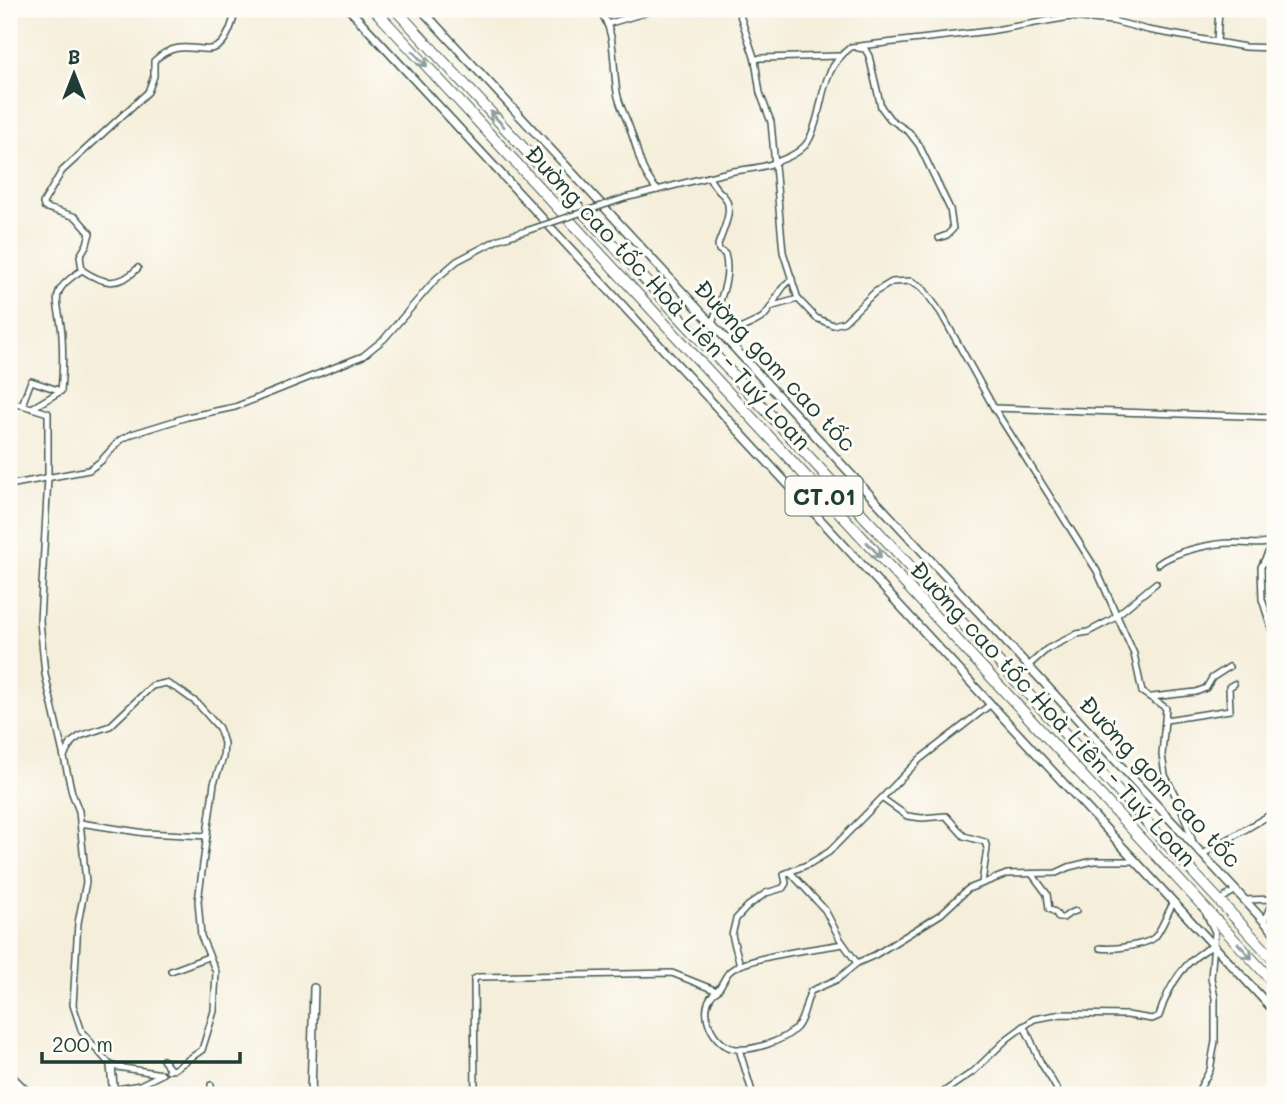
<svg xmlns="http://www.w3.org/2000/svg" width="1284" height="1104" viewBox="0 0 1284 1104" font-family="Mali,sans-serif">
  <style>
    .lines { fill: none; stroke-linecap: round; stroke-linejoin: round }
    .street-casing { stroke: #3f584d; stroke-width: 8 }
    .secondary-casing { stroke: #3f584d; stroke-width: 10 }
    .highway-casing { stroke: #3f584d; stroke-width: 12 }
    .street { stroke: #fff; stroke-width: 5 }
    .secondary { stroke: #fff; stroke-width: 7 }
    .highway { stroke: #fff; stroke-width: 10 }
    .street-bridge-casing { stroke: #3f584d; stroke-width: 8; stroke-linecap: butt }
    .street-bridge { stroke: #fff; stroke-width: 5 }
    .oneway { stroke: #8f9e9a }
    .labels { text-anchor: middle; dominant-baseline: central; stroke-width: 6; stroke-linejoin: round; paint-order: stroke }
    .shield { fill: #fdfcf7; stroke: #62766e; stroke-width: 2 }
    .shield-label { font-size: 23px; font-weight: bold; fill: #1f3d34 }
    .street-label { font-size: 24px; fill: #1f3d34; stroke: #fdfcf7 }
  </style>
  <rect width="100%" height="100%" fill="#fdfcf7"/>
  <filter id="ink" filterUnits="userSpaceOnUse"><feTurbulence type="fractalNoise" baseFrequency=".0143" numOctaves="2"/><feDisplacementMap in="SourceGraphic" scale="14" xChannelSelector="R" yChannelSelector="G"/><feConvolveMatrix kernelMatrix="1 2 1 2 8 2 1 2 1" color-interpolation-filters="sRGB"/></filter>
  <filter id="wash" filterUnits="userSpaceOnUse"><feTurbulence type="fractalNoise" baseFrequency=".00686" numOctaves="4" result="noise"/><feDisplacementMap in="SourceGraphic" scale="28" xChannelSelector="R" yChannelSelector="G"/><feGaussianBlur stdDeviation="1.57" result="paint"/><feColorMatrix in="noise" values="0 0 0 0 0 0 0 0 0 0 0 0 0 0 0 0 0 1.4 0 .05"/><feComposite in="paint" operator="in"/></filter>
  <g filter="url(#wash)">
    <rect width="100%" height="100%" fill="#f5eeda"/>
  </g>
  <g filter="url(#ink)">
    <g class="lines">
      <g class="street-casing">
        <g id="street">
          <path d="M598,9C617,30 612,65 617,92C619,106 627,118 631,132C641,159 638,166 657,190"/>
          <polyline points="738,9 755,60 760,93 771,122 783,252 798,299 816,318 833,325 844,322 875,292 892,282 911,281 922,287 941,313 994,408 1097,571 1134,654 1142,692 1166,708 1162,755 1165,775 1181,807 1193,842"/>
          <polyline points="1113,21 1115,9"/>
          <polyline points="607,24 658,9"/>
          <polyline points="1217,41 1219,9"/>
          <polyline points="858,48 865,49 869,56 881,107 890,119 909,132 919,145 950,209 953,229 947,235 939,238"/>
          <polyline points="755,60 760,58 839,56"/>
          <path d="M709,177C713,185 716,189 723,195C736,208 722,232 718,245L719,250L725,254C732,278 719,301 712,324"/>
          <path d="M625,198C659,190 694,180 729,172C743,169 758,169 771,164C785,159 804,152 810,138C826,104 817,73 851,47L989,31L1070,17L1113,21L1148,30L1245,47L1275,48"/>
          <path d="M82,270C103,284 119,288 138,268"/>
          <polyline points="773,306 798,299"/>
          <path d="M728,342C732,327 754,326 764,316C775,305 778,288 792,279"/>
          <polyline points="9,376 11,372"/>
          <polyline points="9,402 22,405"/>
          <polyline points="32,408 61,391"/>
          <polyline points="994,408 1275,417"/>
          <polyline points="9,485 89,470 101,461 120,440 132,434 187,417 235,407 363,356 384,339 436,279 457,261 499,239 526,231"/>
          <polyline points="1275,548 1269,551 1261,567 1262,599 1275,640"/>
          <path d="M1158,564C1175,551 1215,542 1237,543C1251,543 1262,546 1275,541"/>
          <polyline points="1028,666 1047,649 1077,634 1088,632 1111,620 1156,583"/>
          <polyline points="1152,697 1196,692 1206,688 1212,678 1229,667"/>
          <polyline points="1166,720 1230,710 1229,687 1234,684"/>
          <polyline points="64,756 72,742 80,736 110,726 152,686 166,683 179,690 197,703 219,728 224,743 223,758 214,783 198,901 201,936 216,972 214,1011 202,1050 173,1070 170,1069"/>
          <polyline points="883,799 907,816 922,818 946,816 964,836 985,842 987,848 982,883"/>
          <polyline points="80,823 145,833 207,836"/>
          <polyline points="1203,854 1275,812"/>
          <polyline points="791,873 825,910 840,939 857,963"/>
          <polyline points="1032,874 1047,894 1049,909 1055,912 1059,918 1063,918 1070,913 1076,911"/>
          <polyline points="1225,897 1236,890"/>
          <polyline points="1245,900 1275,899"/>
          <polyline points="1264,921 1273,900"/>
          <path d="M1100,948C1112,950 1147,945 1155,937C1163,927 1167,913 1174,902"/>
          <polyline points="740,965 732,935 736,919 748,906 766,893 783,888 786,883 784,874 809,864 829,852 920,759 991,704"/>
          <polyline points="171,971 208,957"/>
          <path d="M717,991C696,1005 710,1041 731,1048C749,1053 785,1041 797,1027C805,1017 805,1002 811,991L838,979L857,963L875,955L941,914L968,889L1007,874L1056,873L1069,867L1093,861H1136"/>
          <path d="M1023,1026C1031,1037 1034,1049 1040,1061C1046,1073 1055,1082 1059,1095"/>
          <polyline points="739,1049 753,1095"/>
          <polyline points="163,1060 170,1069 168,1070"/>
          <polyline points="211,1085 212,1095"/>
          <path d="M113,1090L140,1085L162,1074L111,1066L82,1032L73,1005L78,923L86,882L79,811L72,793L45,674L40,621L48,478V413L22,405L31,381L61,391C63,373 63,354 62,336C60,300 45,294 82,270L80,256L87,244L90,233L76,217L44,207L43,203L62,171L148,92L154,76V61C192,24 219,84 236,9"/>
          <path d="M475,1095L474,979L478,977L672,973L717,991C722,985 724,978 729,972C743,957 820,948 843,944"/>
          <path d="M939,1095L974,1071L1008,1038L1034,1019L1062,1014L1127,1015L1152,1019L1159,1016C1168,987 1185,959 1213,946"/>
          <polyline points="1196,1095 1210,1070 1215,1041 1215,998 1211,978 1215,932 1206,914"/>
        </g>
      </g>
      <g class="secondary-casing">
        <g id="secondary">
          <polyline points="349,9 1275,1012"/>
          <polyline points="421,9 1275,933"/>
          <polyline points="111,1066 114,1095"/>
          <polyline points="9,1074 30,1095"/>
          <polyline points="311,1095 314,988"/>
        </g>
      </g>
      <g class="highway-casing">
        <g id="highway">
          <polyline points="374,9 1275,984"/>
          <polyline points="395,9 1275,961"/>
        </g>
      </g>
      <use href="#street" class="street"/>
      <use href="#secondary" class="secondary"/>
      <use href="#highway" class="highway"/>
      <g class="street-bridge-casing">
        <polyline id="street-bridge" points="526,231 625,198"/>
      </g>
      <use href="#street-bridge" class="street-bridge"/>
    </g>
    <defs><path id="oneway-shaft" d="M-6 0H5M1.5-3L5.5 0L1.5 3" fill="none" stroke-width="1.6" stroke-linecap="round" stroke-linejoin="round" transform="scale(1.75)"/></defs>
    <g class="oneway">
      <use href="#oneway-shaft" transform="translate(420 59) rotate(47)"/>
      <use href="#oneway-shaft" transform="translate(497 119) rotate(-133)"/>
      <use href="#oneway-shaft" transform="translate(874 550) rotate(47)"/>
      <use href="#oneway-shaft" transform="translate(1245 951) rotate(47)"/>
    </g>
  </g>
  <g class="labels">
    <rect class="shield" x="785.5" y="476.5" width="77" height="39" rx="5"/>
    <g class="shield-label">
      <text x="824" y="496">CT.01</text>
    </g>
    <g class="street-label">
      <text transform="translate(669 297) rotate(47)">Đường cao tốc Hoà Liên - Tuý Loan</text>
      <text transform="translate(776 365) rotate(47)">Đường gom cao tốc</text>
      <text transform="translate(1054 713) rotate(47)">Đường cao tốc Hoà Liên - Tuý Loan</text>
      <text transform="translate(1161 781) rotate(47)">Đường gom cao tốc</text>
    </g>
  </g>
  <rect width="1284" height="1104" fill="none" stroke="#fdfcf7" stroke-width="35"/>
  <g transform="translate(74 74)" stroke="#fdfcf7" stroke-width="5" paint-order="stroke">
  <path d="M0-5L12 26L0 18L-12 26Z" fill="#1f3d34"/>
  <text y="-10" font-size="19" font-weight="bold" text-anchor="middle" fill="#1f3d34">B</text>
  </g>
  <path d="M42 1052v10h198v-10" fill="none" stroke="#1f3d34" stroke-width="3.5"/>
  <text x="52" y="1052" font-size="21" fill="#1f3d34" stroke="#fdfcf7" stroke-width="5" paint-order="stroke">200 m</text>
</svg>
